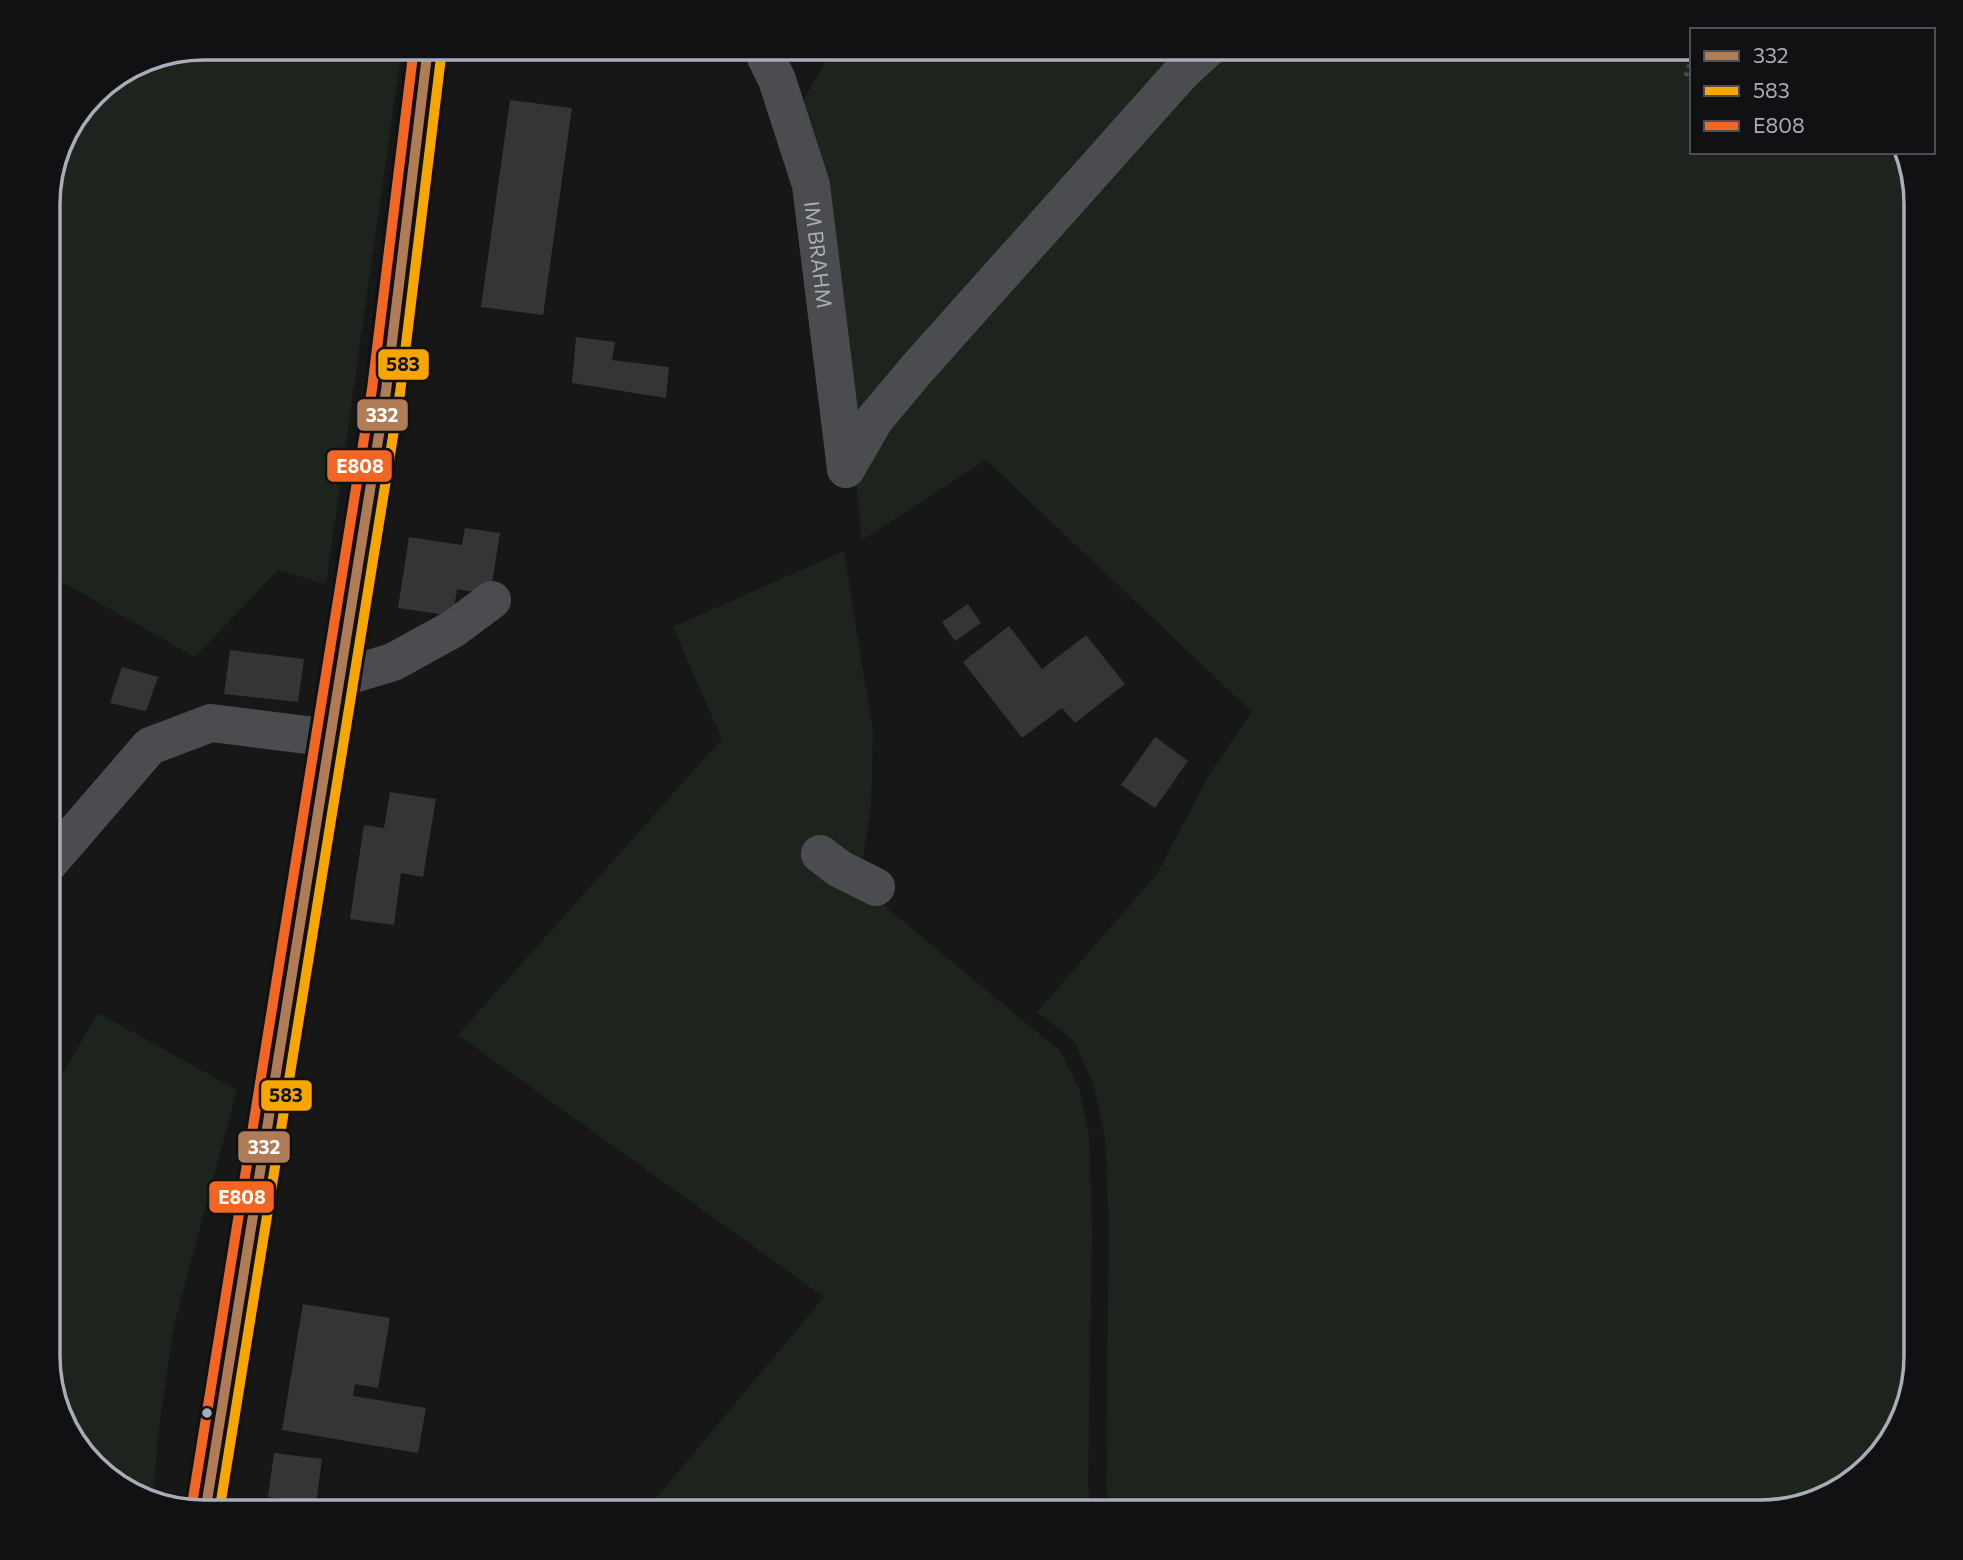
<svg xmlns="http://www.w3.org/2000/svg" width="1963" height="1560" viewBox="0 0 1963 1560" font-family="Commissioner,sans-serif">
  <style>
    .green { fill: #1d241e }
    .building { fill: #353536 }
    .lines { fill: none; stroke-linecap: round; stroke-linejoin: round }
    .path { stroke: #4d4e52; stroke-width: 4.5; stroke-dasharray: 3.5 5; stroke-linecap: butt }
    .minor { stroke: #4b4c50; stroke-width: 38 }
    .major { stroke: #4d4f52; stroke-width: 38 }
    .bus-1-casing { stroke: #111113; stroke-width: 16 }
    .bus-2-casing { stroke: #111113; stroke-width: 16 }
    .bus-3-casing { stroke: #111113; stroke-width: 16 }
    .bus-1 { stroke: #b07c57; stroke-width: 10 }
    .bus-2 { stroke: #f7a600; stroke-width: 10 }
    .bus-3 { stroke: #f26522; stroke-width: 10 }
    .bus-dot { fill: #a8adb8; stroke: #111113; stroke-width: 2.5 }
    .labels { text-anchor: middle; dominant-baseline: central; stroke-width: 7; stroke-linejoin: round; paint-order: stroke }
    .street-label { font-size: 21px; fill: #a8adb8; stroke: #111113 }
    .rim { fill: none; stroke: #a8adb8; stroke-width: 3.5 }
    .line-badge { stroke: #111113; stroke-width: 2.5 }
    .badge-label { font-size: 19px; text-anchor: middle; font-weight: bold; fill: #fff }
    .pale-badge-label { font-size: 19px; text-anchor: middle; font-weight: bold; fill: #111 }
  </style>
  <rect width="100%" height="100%" fill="#171717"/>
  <g class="green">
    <polygon points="204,47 402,47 326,584 278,570 195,657 48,574 48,193 63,135 100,86 144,59"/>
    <polygon points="834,47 1187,47 855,430 799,108"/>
    <polygon points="1224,47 1692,47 1692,152 1904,152 1916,204 1916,1357 1909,1392 1854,1477 1828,1497 1759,1513 1111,1513 1106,1487 1109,1224 1105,1138 1093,1083 1074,1041 1037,1012 1157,874 1210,773 1252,712 986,460 862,540 855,472 882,424"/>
    <polygon points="844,551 873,732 871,805 859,885 1060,1051 1080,1091 1089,1135 1092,1231 1088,1488 1093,1513 644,1513 824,1297 458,1035 722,739 673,627"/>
    <polygon points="98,1013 237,1090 174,1325 159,1428 152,1504 101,1474 64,1426 48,1366 48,1099"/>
  </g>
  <g class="building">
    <polygon points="510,100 572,108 543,315 481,307"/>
    <polygon points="576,337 615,342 612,360 669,367 666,398 572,383"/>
    <polygon points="465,528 500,533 490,595 457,589 453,616 398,608 409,537 462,545"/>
    <polygon points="968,604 981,623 955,641 942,622"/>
    <polygon points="1009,626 1042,669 1086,635 1125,684 1075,723 1062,708 1022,738 963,662"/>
    <polygon points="230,650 304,659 298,702 224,694"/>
    <polygon points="122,667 158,677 146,711 110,703"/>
    <polygon points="1155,737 1188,761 1155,808 1121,785"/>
    <polygon points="390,792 436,799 423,877 401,873 394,925 350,919 364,825 384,828"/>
    <polygon points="303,1304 390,1318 378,1388 355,1384 353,1396 426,1408 418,1453 282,1430"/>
    <polygon points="274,1453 322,1459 316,1504 268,1497"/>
    <polygon points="316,1504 362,1511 362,1513 314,1513"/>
  </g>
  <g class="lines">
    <g class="path">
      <polyline points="1688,47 1692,50"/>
      <polyline points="1686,76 1692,57"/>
    </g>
    <g class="minor">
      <path id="s1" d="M761,47L777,80L811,185L846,469"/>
      <polyline points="846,469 875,419 916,370 1181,73 1209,47"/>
      <polyline points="340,678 393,662 453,629 492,600"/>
      <polyline points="820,854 840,869 876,887"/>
      <polyline points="48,864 150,746 211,723 330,738"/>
    </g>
    <polyline class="major" points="205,1513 360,559 386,391 428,47"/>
    <g class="bus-1-casing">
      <polyline id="bus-1" points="205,1513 386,391 428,47"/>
    </g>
    <g class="bus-2-casing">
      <polyline id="bus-2" points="219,1513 400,393 442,49"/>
    </g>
    <g class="bus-3-casing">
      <polyline id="bus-3" points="191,1511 372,389 414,47"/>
    </g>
    <use href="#bus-1" class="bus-1"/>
    <use href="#bus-2" class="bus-2"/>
    <use href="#bus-3" class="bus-3"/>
  </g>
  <circle class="bus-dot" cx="207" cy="1413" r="6"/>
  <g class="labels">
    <g class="street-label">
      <text stroke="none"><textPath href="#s1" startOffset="217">IM BRAHM</textPath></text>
    </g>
  </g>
  <path d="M0 0H1963V1560H0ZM204 60H1760A144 144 0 0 1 1904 204V1356A144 144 0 0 1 1760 1500H204A144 144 0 0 1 60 1356V204A144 144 0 0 1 204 60Z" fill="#111113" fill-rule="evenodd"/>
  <path class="rim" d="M204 60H1760A144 144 0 0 1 1904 204V1356A144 144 0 0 1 1760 1500H204A144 144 0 0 1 60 1356V204A144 144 0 0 1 204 60Z"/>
  <g class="line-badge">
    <rect x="377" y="348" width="53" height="33" rx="7" fill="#f7a600"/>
    <rect x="356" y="398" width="53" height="34" rx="7" fill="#b07c57"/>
    <rect x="326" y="449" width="67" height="34" rx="7" fill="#f26522"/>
    <rect x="260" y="1079" width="53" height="33" rx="7" fill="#f7a600"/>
    <rect x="237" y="1130" width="54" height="34" rx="7" fill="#b07c57"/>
    <rect x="208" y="1180" width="67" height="34" rx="7" fill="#f26522"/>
  </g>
  <g class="badge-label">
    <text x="382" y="422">332</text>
    <text x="360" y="473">E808</text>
    <text x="264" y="1154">332</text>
    <text x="242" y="1204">E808</text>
  </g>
  <g class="pale-badge-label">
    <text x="403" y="371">583</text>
    <text x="286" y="1102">583</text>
  </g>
  <rect x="1690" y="28" width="245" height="126" fill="#111113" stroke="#4d4f55" stroke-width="2"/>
  <rect x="1704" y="51" width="35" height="10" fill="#b07c57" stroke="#4d4f55" stroke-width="2"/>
  <text x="1753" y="63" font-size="21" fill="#a8adb8">332</text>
  <rect x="1704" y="86" width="35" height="10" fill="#f7a600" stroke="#4d4f55" stroke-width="2"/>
  <text x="1753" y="98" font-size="21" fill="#a8adb8">583</text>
  <rect x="1704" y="121" width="35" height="10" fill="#f26522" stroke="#4d4f55" stroke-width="2"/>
  <text x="1753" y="133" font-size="21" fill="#a8adb8">E808</text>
</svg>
